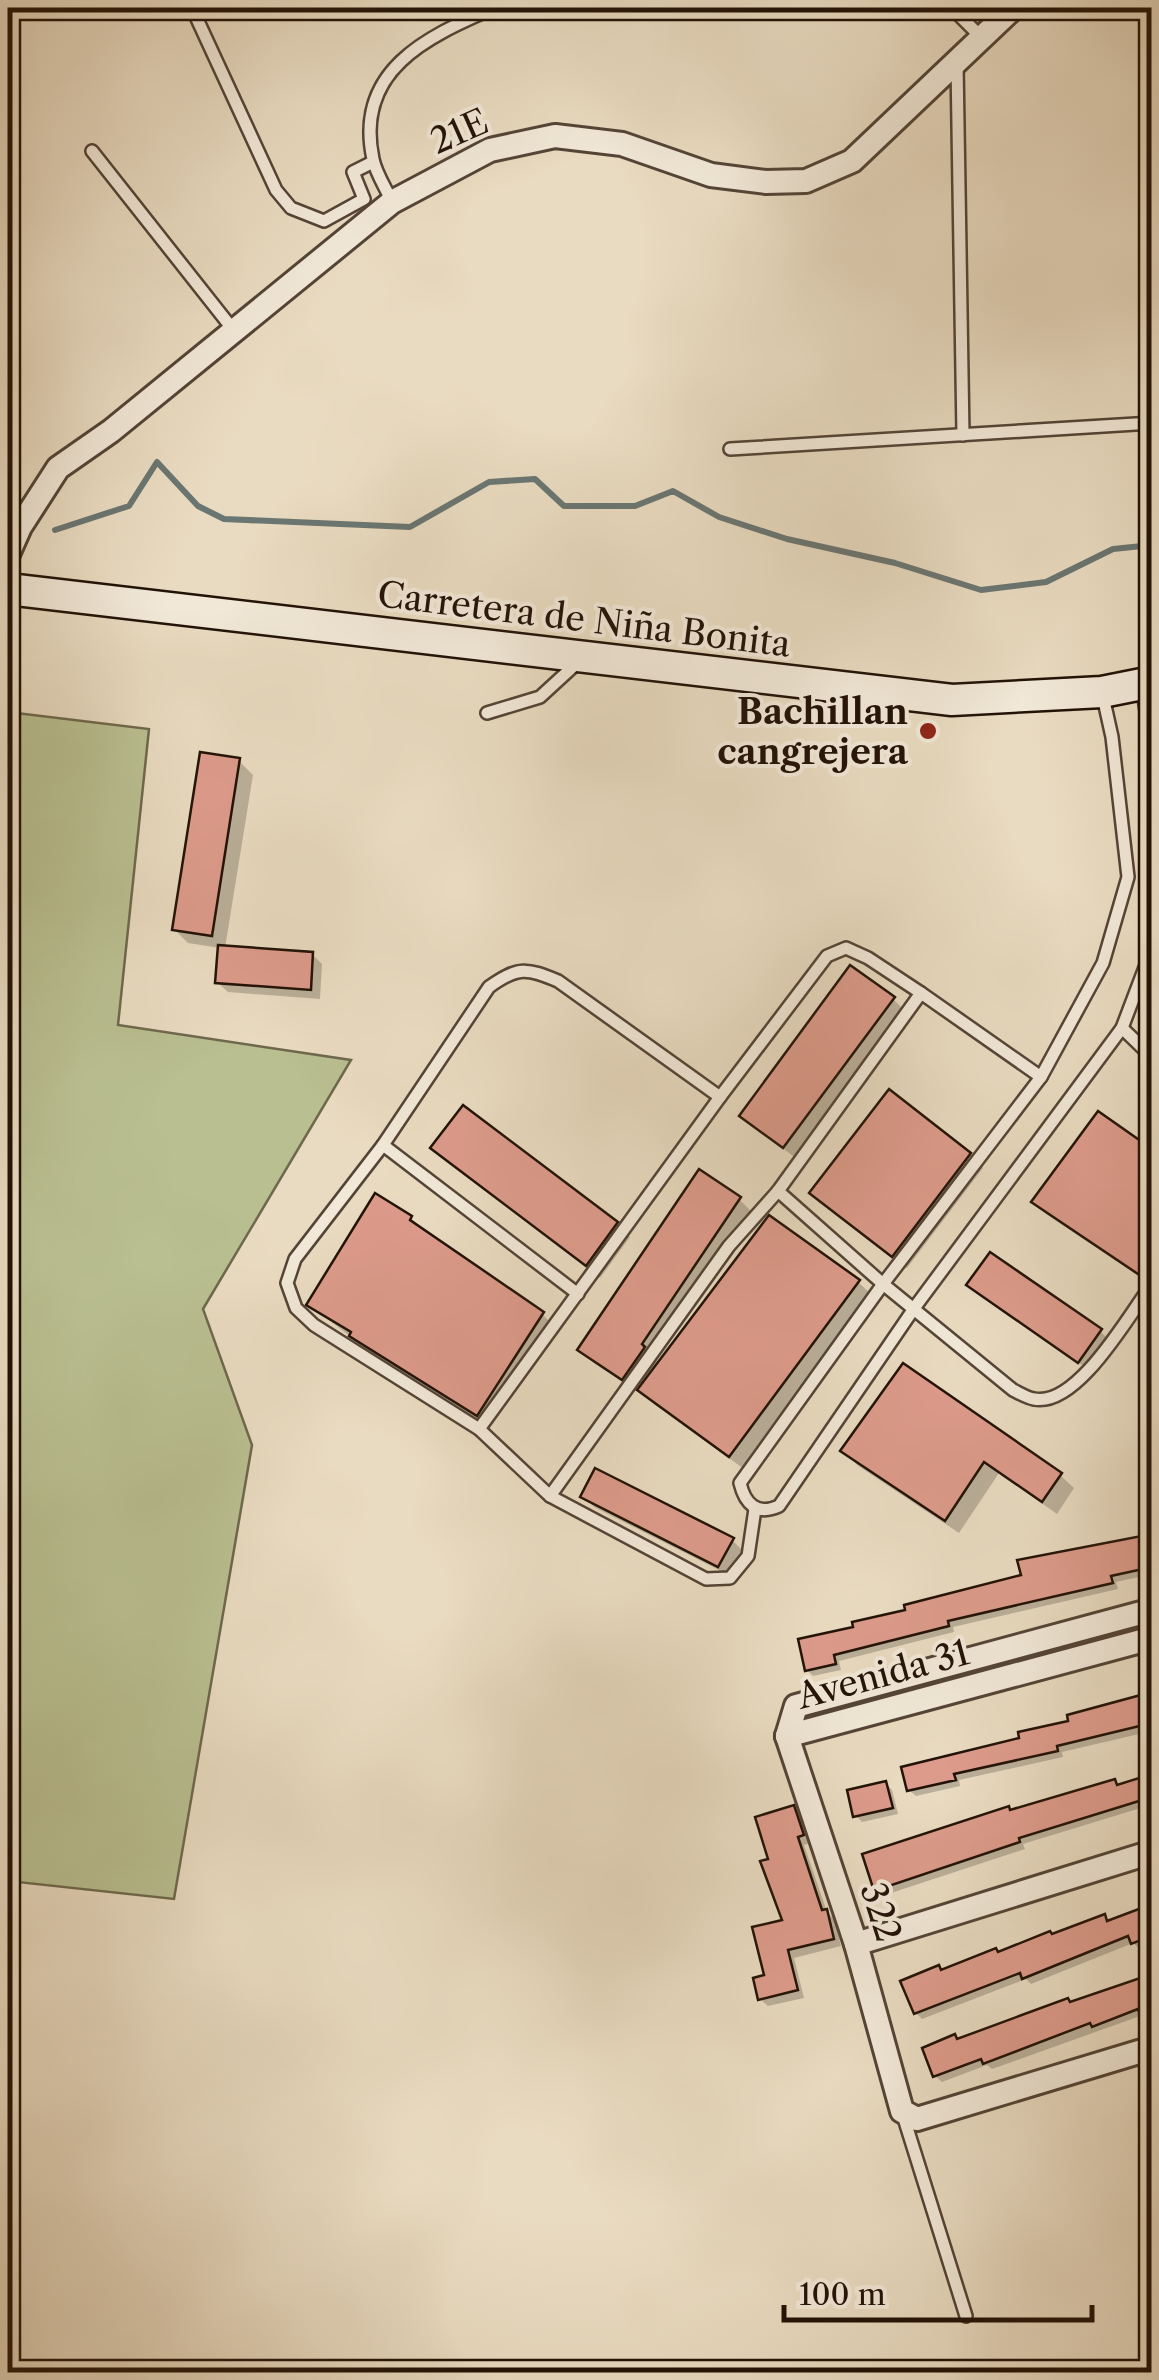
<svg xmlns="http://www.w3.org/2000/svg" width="1159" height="2380" viewBox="0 0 1159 2380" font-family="'Libre Caslon Text',serif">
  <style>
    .green { fill: #b9bf91; stroke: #6e684c; stroke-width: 2.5 }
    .shadow { fill: #0003 }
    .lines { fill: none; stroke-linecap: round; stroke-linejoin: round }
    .stream { stroke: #6a7672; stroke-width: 6 }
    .building { fill: #dd9b8b; stroke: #221207; stroke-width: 2.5 }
    .service-casing { stroke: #544436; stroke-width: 16 }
    .minor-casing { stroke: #544436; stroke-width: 28 }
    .secondary-casing { stroke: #221207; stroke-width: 35 }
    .service { stroke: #f1e8d7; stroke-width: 11 }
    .minor { stroke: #f1e8d7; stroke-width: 22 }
    .secondary { stroke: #f1e8d7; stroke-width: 30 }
    .poi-dot { fill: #8f2418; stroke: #f1e8d7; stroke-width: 4 }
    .labels { text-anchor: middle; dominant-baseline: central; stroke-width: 8; stroke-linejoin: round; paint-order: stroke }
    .street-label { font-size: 35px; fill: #221207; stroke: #f1e8d7 }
    .poi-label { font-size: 35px; font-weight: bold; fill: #221207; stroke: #f1e8d7; text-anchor: end }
  </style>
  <rect width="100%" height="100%" fill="#e9dbc1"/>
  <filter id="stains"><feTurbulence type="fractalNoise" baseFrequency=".002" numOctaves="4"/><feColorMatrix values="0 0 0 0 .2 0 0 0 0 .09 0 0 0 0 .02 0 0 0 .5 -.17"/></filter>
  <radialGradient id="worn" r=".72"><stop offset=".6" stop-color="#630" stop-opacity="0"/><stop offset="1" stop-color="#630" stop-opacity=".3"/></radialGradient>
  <polygon class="green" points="8,712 149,729 118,1025 351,1060 203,1309 252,1445 174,1899 8,1881"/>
  <g class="shadow">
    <polygon points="239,761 253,775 225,948 312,954 322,964 320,999 228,992 217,982 220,948 188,943 174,929"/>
    <polygon points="893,999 907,1013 798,1160 742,1116"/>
    <polygon points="433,1148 616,1224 630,1237 600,1278"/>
    <polygon points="1152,1152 1152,1285 1046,1214 1034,1202"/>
    <polygon points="970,1155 983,1168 907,1268 812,1193"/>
    <polygon points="739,1199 753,1213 654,1359 660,1365 858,1282 872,1295 744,1469 654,1404 639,1388 636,1391 594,1363 580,1349"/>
    <polygon points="411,1218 424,1231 542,1314 555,1327 490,1427 365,1348 310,1305"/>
    <polygon points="970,1285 1100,1331 1110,1341 1090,1371"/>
    <polygon points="904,1366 1060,1475 1074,1488 1057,1514 999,1473 959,1533 857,1465 844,1451"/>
    <polygon points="584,1497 732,1540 742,1550 729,1575 594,1507"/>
    <polygon points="1152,1536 1152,1574 1116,1582 1118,1589 953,1627 954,1632 839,1661 841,1670 813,1676 807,1670 856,1629"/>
    <polygon points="1152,1695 1152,1731 1062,1752 1063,1757 959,1780 960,1786 916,1796 909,1790 1022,1740"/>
    <polygon points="1152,1776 1152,1814 1144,1807 1023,1844 1025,1849 882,1896 876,1889 1012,1813 1115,1782 1119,1786"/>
    <polygon points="886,1784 892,1790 898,1814 862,1822 856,1816"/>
    <polygon points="793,1808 801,1816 810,1843 804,1845 827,1912 834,1919 841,1946 794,1958 804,1998 768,2006 760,1999 785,1922 771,1861"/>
    <polygon points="1152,1906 1152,1945 1140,1949 1133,1943 1031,1984 1026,1979 922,2019 916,2013 942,1972 1053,1937 1104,1917 1110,1923"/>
    <polygon points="1152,1976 1143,2015 992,2069 987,2065 942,2082 935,2076 959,2041"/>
  </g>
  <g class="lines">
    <polyline class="stream" points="55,530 129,506 157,462 198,506 224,519 410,527 489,482 535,479 564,506 635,506 673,491 719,517 787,539 895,563 981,590 1046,582 1113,549 1152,545"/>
  </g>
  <g class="building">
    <polygon points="200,752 240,758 212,936 172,930"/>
    <polygon points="218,945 313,952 311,990 215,983"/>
    <polygon points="850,965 895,997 783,1148 739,1116"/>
    <polygon points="889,1089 971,1153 892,1257 809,1193"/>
    <polygon points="463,1105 618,1222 586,1266 430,1148"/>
    <polygon points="1098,1111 1152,1149 1152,1261 1141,1276 1031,1202"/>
    <polygon points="699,1169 741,1197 642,1344 645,1347 622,1380 577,1350"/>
    <polygon points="375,1193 412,1216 410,1220 544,1312 477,1416 349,1336 351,1332 306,1305"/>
    <polygon points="769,1215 860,1280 729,1457 637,1390"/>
    <polygon points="990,1252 1102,1329 1078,1363 966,1285"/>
    <polygon points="903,1363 1062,1473 1042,1502 984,1462 945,1521 840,1451"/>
    <polygon points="595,1468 734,1538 718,1567 580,1497"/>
    <polygon points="1152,1534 1152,1567 1111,1576 1113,1583 948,1621 949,1626 834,1655 836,1664 805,1671 798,1639 853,1627 852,1622 905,1610 904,1605 1021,1575 1017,1560"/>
    <polygon points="1152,1692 1152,1723 1057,1746 1058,1751 954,1774 956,1780 907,1791 901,1767 1019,1738 1018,1732 1068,1721 1067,1715"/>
    <polygon points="1152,1774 1152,1797 1019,1838 1020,1842 874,1891 862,1854 1009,1806 1010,1810 1115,1779 1117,1785"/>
    <polygon points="886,1781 893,1808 853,1817 847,1790"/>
    <polygon points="794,1805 804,1835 798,1837 822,1910 827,1909 834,1939 788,1950 798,1990 758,2000 753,1978 764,1975 752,1927 782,1920 760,1861 768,1859 755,1817"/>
    <polygon points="1152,1904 1152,1936 1131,1944 1128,1936 1022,1979 1020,1973 914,2014 900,1981 939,1965 941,1970 996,1948 998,1952 1050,1931 1052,1934 1105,1914 1107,1921"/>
    <polygon points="1152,1974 1152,2033 1147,2034 1138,2009 1092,2027 1090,2023 983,2064 981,2059 933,2077 922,2048 955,2034 957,2039 1068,1998 1070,2002"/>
  </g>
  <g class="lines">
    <g class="service-casing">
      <g id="service">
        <polyline points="192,8 276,190 291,208 324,221 364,199 353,172 373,162"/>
        <polyline points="952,8 981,37"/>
        <polyline points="957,64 963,435"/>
        <polyline points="92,151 235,332"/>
        <path d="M392,202C386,188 376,174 373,159C354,71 426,37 494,8"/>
        <polyline points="730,449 1152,423"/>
        <polyline points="1142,685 1152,750"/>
        <path d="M1102,692L1112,737L1128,877L1103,963L1041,1077L883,1284L740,1483C745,1504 757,1516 779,1506L915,1307L1122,1028L1152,949"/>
        <polyline points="487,713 540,697 577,663"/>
        <polyline points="921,993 1041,1077"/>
        <polyline points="1122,1028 1152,1057"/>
        <path d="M720,1097L558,981C527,968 518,966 489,987L383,1145L295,1259L287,1283L296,1308L314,1325L479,1429L550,1496L706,1579L730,1578L748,1556L755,1509"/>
        <polyline points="383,1145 578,1294"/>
        <path d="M778,1191L883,1284L1013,1390C1019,1393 1027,1398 1034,1399C1077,1408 1129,1315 1152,1284"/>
        <polyline points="479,1429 720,1097 827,956 846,948 868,958 921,993 778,1191 729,1246 550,1496"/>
        <polyline points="903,2115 966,2316"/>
      </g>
    </g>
    <g class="minor-casing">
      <g id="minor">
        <polyline points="8,554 20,527 58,468 111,431 392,202 490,150 555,136 622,144 711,175 766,182 806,181 852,161 1013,8"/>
        <polyline points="787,1736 856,1944 902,2111 917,2119 1152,2048"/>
        <polyline points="787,1736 796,1706 1152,1610"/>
        <polyline points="787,1736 1152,1638"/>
        <polyline points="856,1944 1152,1852"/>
      </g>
    </g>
    <g class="secondary-casing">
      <polyline id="secondary" points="8,589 952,700 1102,692 1152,682"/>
    </g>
    <use href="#service" class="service"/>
    <use href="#minor" class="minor"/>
    <use href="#secondary" class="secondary"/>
  </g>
  <circle class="poi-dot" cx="928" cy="731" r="10"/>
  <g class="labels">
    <g class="street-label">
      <text transform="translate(459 131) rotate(-24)">21E</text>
      <text transform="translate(584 619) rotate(7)">Carretera de Niña Bonita</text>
      <text transform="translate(883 1674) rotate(-15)">Avenida 31</text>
      <text transform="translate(881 1912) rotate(72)">322</text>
    </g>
    <g class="poi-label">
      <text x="908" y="711">Bachillan<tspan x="908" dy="40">cangrejera</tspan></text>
    </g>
  </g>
  <rect width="1159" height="2380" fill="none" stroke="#e9dbc1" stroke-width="40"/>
  <rect x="10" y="10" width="1139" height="2360" fill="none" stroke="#221207" stroke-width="5"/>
  <rect x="20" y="20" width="1119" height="2340" fill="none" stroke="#221207" stroke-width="2.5"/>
  <path d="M784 2305v15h308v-15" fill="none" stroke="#221207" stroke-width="5"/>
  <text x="799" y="2305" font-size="30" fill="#221207" stroke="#f1e8d7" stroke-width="8" paint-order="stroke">100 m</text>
  <rect width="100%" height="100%" filter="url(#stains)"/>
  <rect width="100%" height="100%" fill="url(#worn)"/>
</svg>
